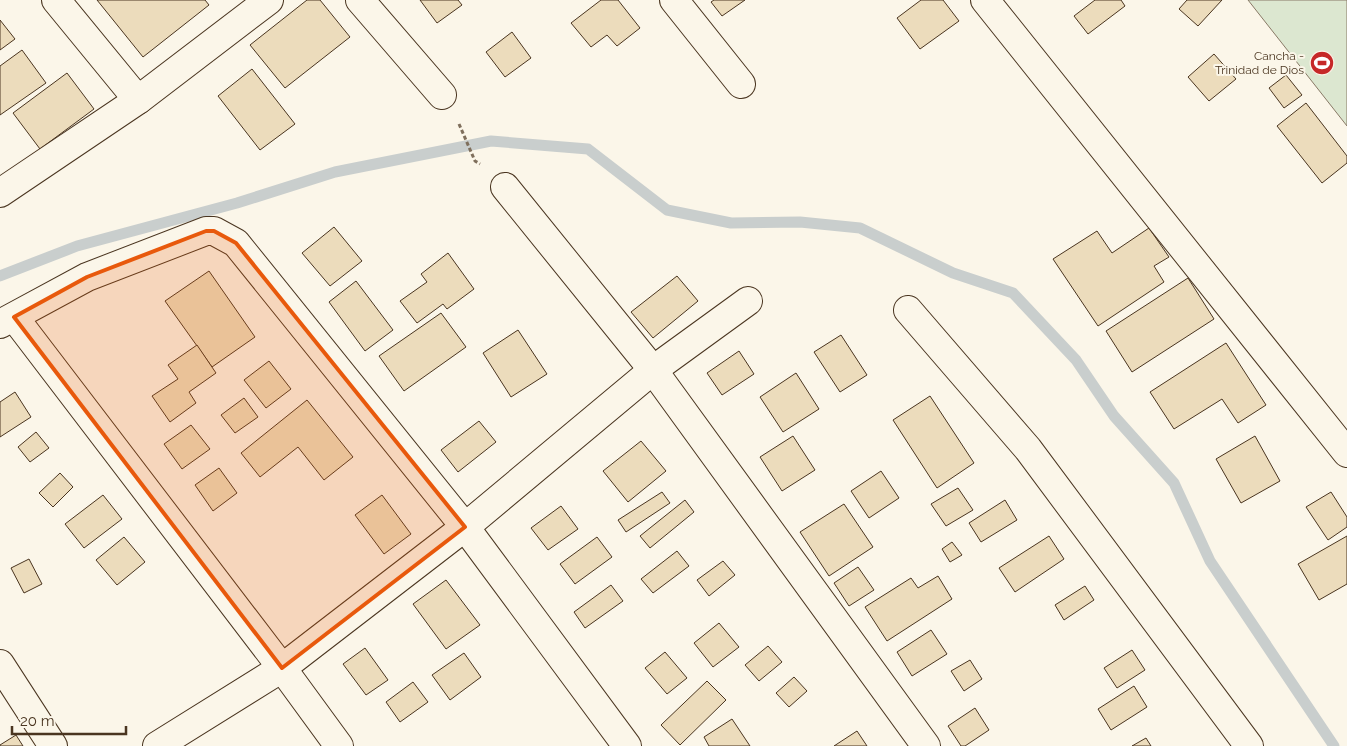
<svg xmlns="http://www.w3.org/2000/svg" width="1347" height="746" viewBox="0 0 1347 746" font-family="Raleway,sans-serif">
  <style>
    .green { fill: #dce7d0; stroke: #887966 }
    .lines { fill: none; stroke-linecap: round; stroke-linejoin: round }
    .stream { stroke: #c9cecd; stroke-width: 11 }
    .building { fill: #ecdcbc; stroke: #4a3520 }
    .minor-casing { stroke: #4a3520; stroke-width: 30 }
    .path { stroke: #7f6f5c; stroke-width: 3; stroke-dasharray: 4 2.5; stroke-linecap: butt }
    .minor { stroke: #fbf6e9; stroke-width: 28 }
    .marked { fill: #e8590c; fill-opacity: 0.2; stroke: #e8590c; stroke-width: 4; stroke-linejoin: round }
    .labels { text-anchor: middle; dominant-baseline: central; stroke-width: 4; stroke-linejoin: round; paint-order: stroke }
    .poi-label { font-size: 12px; fill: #4a3520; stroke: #fbf6e9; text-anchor: end }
  </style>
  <rect width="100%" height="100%" fill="#fbf6e9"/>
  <polygon class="green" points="1248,0 1347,0 1347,126"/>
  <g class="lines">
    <polyline class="stream" points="0,276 77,246 237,203 335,172 491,141 588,149 667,210 731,223 800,222 860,228 953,273 1013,293 1076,360 1114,416 1174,483 1210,561 1334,746"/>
  </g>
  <g class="building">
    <polygon points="97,0 205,0 209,5 143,57"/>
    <polygon points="307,0 320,0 350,37 285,88 250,45"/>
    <polygon points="420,0 458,0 462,5 437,23"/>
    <polygon points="601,0 618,0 640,28 617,46 607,35 591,47 571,23"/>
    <polygon points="714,0 745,0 722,16 711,2"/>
    <polygon points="921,0 943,0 959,21 920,49 897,18"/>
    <polygon points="1095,0 1121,0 1125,6 1088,34 1074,16"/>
    <polygon points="1187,0 1222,0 1198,26 1179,9"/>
    <polygon points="0,20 15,39 0,50"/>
    <polygon points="512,32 531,58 505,77 486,52"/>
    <polygon points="22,50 46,83 0,115 0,66"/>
    <polygon points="1214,54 1236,79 1209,101 1188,77"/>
    <polygon points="252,69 295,124 260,150 218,96"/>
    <polygon points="67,73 94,109 40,149 13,113"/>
    <polygon points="1286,75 1302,95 1284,108 1269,88"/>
    <polygon points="1306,103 1347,156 1347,163 1322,183 1277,126"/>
    <polygon points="334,227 362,261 330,286 302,253"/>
    <polygon points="1149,228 1169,257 1154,266 1164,282 1098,326 1053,259 1097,231 1112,253"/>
    <polygon points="448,253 474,289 447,309 443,304 417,323 400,301 427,282 421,274"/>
    <polygon points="209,271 255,337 212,367 165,301"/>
    <polygon points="677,276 698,301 653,338 631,312"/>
    <polygon points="1188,278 1214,319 1132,372 1106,331"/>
    <polygon points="356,281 393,330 365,351 329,302"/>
    <polygon points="441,313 466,347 404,391 379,356"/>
    <polygon points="518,330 547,374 511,397 483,353"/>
    <polygon points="841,335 867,375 840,392 814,352"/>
    <polygon points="1226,343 1266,405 1238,423 1222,399 1174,429 1150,392"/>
    <polygon points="197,345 216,373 189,392 196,403 170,422 152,396 178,379 168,365"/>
    <polygon points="739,351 754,374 722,395 707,373"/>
    <polygon points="269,361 291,389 266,408 244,380"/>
    <polygon points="796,373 819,409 783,432 760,397"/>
    <polygon points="15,392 31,417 0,437 0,402"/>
    <polygon points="930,396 974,463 937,488 893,420"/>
    <polygon points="244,398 258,417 235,433 221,415"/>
    <polygon points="307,400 353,457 324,480 298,447 260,477 241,453"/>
    <polygon points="479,421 496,442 458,472 441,450"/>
    <polygon points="191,425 210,449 182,469 164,444"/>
    <polygon points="36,432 49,448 30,462 18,447"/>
    <polygon points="793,436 815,470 782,491 760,457"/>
    <polygon points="1255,436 1280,481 1241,503 1216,459"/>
    <polygon points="641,441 666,471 628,502 603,471"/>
    <polygon points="219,468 237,493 213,511 195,485"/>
    <polygon points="881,471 899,498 869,518 851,491"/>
    <polygon points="60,473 73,487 53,507 39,493"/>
    <polygon points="958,488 973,510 946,526 931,504"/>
    <polygon points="662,492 670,503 626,532 618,520"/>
    <polygon points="1331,492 1347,517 1347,527 1328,540 1306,507"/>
    <polygon points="103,495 122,519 84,548 65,524"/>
    <polygon points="382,495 411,534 384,554 355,515"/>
    <polygon points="685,500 694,512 650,548 640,536"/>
    <polygon points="1005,500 1017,520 981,542 969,523"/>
    <polygon points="844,504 873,547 829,576 800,532"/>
    <polygon points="561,506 578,529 548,550 531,528"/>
    <polygon points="1049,536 1064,559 1015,592 999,568"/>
    <polygon points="1347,536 1347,584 1319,600 1298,564"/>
    <polygon points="124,537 145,562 117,585 96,560"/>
    <polygon points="597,537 612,557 575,584 560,564"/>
    <polygon points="952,542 962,555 950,562 942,549"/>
    <polygon points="677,551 689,566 653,593 641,579"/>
    <polygon points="29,559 42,584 24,593 11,568"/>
    <polygon points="723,561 735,575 709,596 697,580"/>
    <polygon points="858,567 874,590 849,606 834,583"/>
    <polygon points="938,576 952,599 887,641 865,607 911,578 918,588"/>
    <polygon points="446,580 480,625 446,649 413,604"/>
    <polygon points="611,585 623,601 585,628 574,612"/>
    <polygon points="1085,586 1094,600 1064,620 1055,605"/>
    <polygon points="719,623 739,647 713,667 694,643"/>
    <polygon points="931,630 947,654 912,676 897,652"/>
    <polygon points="768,646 782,662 759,681 745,665"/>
    <polygon points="365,648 388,680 366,695 343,664"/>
    <polygon points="1132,650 1145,670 1117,688 1104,668"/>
    <polygon points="665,652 687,678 667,694 645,668"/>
    <polygon points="464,653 481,677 450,700 432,675"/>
    <polygon points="970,660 982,679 964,691 951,671"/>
    <polygon points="794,677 807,691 789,707 776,693"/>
    <polygon points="707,681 726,700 680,745 661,725"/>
    <polygon points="413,682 428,702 400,722 386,702"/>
    <polygon points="1134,686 1147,707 1111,730 1098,709"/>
    <polygon points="975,708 989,730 965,746 961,746 948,726"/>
    <polygon points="732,719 750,746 709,746 704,737"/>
    <polygon points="857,731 867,746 834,746"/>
    <polygon points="16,735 23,746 0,746 0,745"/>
    <polygon points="1146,738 1151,746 1132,746"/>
  </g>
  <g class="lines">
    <g class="minor-casing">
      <g id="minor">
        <polyline points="56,0 138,100"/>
        <polyline points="360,0 442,95"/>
        <polyline points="674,0 741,84"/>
        <polyline points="985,0 1347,453"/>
        <polyline points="505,187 653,370 926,746"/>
        <polyline points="0,193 138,100 269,0"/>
        <polyline points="908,310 1028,449 1249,746"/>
        <polyline points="14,317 282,668 339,746"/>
        <polyline points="0,324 87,277 206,231 214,231 236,243 465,527 627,746"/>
        <polyline points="0,664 53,746"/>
        <polyline points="157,746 282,668 465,527 653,370 748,301"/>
      </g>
    </g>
    <polyline class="path" points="459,124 475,161 480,164"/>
    <use href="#minor" class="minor"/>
  </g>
  <path class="marked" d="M206,231H214L236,243L465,527L282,668L14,317L87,277Z"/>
  <defs>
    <g id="stadium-disc" transform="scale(1.25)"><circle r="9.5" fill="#c62828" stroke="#fbf6e9"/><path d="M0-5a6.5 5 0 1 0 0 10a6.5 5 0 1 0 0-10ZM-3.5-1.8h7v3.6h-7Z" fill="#fff"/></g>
  </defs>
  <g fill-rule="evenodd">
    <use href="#stadium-disc" x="1322" y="63"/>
  </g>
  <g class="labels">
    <g class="poi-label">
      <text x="1304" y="56">Cancha -<tspan x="1304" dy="14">Trinidad de Dios</tspan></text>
    </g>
  </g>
  <path d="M12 726v8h114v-8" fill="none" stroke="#4a3520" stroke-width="2.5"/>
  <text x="20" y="726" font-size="15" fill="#4a3520" stroke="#fbf6e9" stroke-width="4" paint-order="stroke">20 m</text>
</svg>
